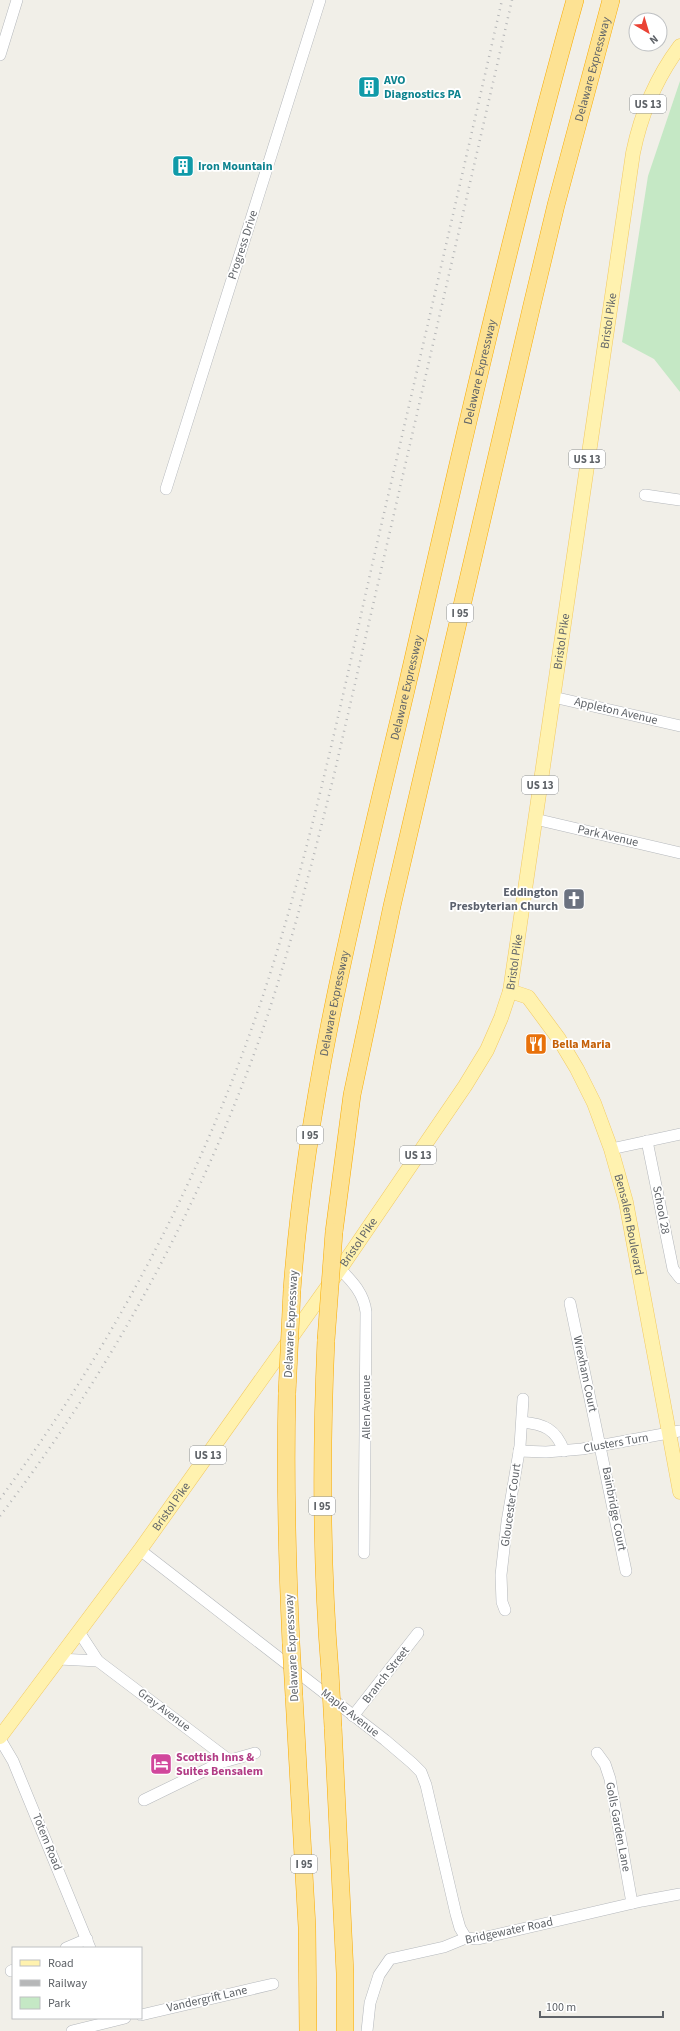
<svg xmlns="http://www.w3.org/2000/svg" width="680" height="2031" viewBox="0 0 680 2031" font-family="'Source Sans 3',sans-serif">
  <style>
    .green { fill: #c5e8c5 }
    .lines { fill: none; stroke-linecap: round; stroke-linejoin: round }
    .minor-casing { stroke: #b5b8bc; stroke-width: 12 }
    .major-casing { stroke: #f2c960; stroke-width: 15 }
    .highway-casing { stroke: #f9ab00; stroke-width: 18 }
    .minor { stroke: #fff; stroke-width: 11 }
    .major { stroke: #fff2af; stroke-width: 14 }
    .highway { stroke: #fde293; stroke-width: 17 }
    .rail { stroke: #b6b7b8; stroke-width: 2.5; stroke-dasharray: 1 5; stroke-linecap: butt }
    .highway-bridge-casing { stroke: #f9ab00; stroke-width: 18; stroke-linecap: butt }
    .highway-bridge { stroke: #fde293; stroke-width: 17 }
    .labels { text-anchor: middle; dominant-baseline: central; stroke-width: 3.5; stroke-linejoin: round; paint-order: stroke }
    .shield { fill: #fff; stroke: #8f9295; stroke-width: 1 }
    .shield-label { font-size: 11px; font-weight: bold; fill: #5f6368 }
    .street-label { font-size: 12px; fill: #5f6368; stroke: #fff }
    .culture-label { font-size: 12px; font-weight: bold; fill: #0d838f; stroke: #fff; text-anchor: start }
    .worship-label { font-size: 12px; font-weight: bold; fill: #5b616d; stroke: #fff; text-anchor: end }
    .food-label { font-size: 12px; font-weight: bold; fill: #c56008; stroke: #fff; text-anchor: start }
    .hotel-label { font-size: 12px; font-weight: bold; fill: #b23c85; stroke: #fff; text-anchor: start }
  </style>
  <rect width="100%" height="100%" fill="#f1efe8"/>
  <polygon class="green" points="680,81 680,392 654,359 622,342 648,176"/>
  <g class="lines">
    <g class="minor-casing">
      <g id="minor">
        <polyline points="0,55 17,0"/>
        <polyline points="166,489 320,0"/>
        <polyline points="645,495 680,500"/>
        <polyline points="553,697 680,726"/>
        <polyline points="535,819 680,853"/>
        <polyline points="647,1141 673,1269 680,1278"/>
        <polyline points="611,1149 680,1134"/>
        <path d="M340,1269C353,1282 364,1294 366,1312L364,1553"/>
        <polyline points="570,1303 626,1571"/>
        <path d="M522,1422C544,1424 556,1429 564,1451"/>
        <polyline points="519,1451 546,1452 582,1449 680,1431"/>
        <polyline points="140,1550 385,1740 412,1763 421,1772 426,1785 456,1914 460,1928 466,1938"/>
        <polyline points="505,1610 502,1602 501,1575 507,1522 520,1446 523,1399"/>
        <polyline points="79,1632 98,1661 229,1760"/>
        <polyline points="59,1659 98,1661"/>
        <polyline points="353,1716 418,1633"/>
        <polyline points="0,1739 13,1761 90,1948"/>
        <polyline points="597,1753 605,1764 610,1779 632,1903"/>
        <polyline points="144,1800 220,1763 255,1753"/>
        <polyline points="66,1948 87,1939"/>
        <polyline points="11,1971 13,1970"/>
        <polyline points="141,2015 273,1984"/>
        <polyline points="72,2031 125,2018"/>
        <polyline points="367,2031 370,2003 379,1975 390,1959 444,1947 466,1938 478,1939 642,1901 680,1894"/>
      </g>
    </g>
    <g class="major-casing">
      <g id="major">
        <path id="s1" d="M510,991L528,997L559,1039L577,1069L594,1103L611,1149L626,1202L680,1492"/>
        <path id="s2" d="M0,1737L140,1550L340,1269L465,1086L487,1050L501,1018L510,991L517,944L633,153C641,114 656,78 680,46"/>
      </g>
    </g>
    <g class="highway-casing">
      <g id="highway">
        <path id="s3" d="M334,1232L352,1095L392,906L532,305L556,205L611,0"/>
        <path id="s4" d="M292,1290C307,1086 359,889 406,690C459,459 511,228 575,0"/>
        <path d="M326,1340C321,1451 321,1562 330,1672"/>
        <path d="M287,1393C285,1477 287,1559 291,1643"/>
        <polyline points="294,1696 307,1927 308,2031"/>
        <polyline points="333,1727 345,1973 345,2031"/>
      </g>
    </g>
    <use href="#minor" class="minor"/>
    <use href="#major" class="major"/>
    <use href="#highway" class="highway"/>
    <g class="rail">
      <path d="M0,1499C117,1340 210,1163 270,974C315,832 345,684 378,539C420,359 461,180 502,0"/>
      <path d="M0,1516C112,1370 202,1203 263,1029C291,946 313,860 334,775L512,0"/>
    </g>
    <g class="highway-bridge-casing">
      <g id="highway-bridge">
        <polyline points="326,1340 334,1232"/>
        <polyline points="287,1393 292,1290"/>
        <polyline points="291,1643 294,1696"/>
        <polyline points="330,1672 333,1727"/>
      </g>
    </g>
    <use href="#highway-bridge" class="highway-bridge"/>
  </g>
  <defs>
    <g id="building-square" transform="scale(1.15)"><rect x="-9" y="-9" width="18" height="18" rx="4" fill="#0f9aa8" stroke="#fff"/><path d="M-4-6H4V6H1V3H-1V6H-4ZM-2.5-4.3h1.7v1.8h-1.7ZM.8-4.3h1.7v1.8H.8ZM-2.5-1h1.7V.8h-1.7ZM.8-1h1.7V.8H.8Z" fill="#fff"/></g>
    <g id="church-square" transform="scale(1.15)"><rect x="-9" y="-9" width="18" height="18" rx="4" fill="#6b7280" stroke="#fff"/><path d="M-1.2-6h2.4v3.5h3.3v2.4h-3.3V6h-2.4V-.1h-3.3v-2.4h3.3Z" fill="#fff"/></g>
    <g id="restaurant-square" transform="scale(1.15)"><rect x="-9" y="-9" width="18" height="18" rx="4" fill="#e8710a" stroke="#fff"/><path d="M-5-6h1v4h1v-4h1v4h1v-4h1v5L-1.5 .5V6h-2V.5L-5-1ZM5-6V6H3V1.5H1.5Q1.5-4 5-6Z" fill="#fff"/></g>
    <g id="hotel-square" transform="scale(1.15)"><rect x="-9" y="-9" width="18" height="18" rx="4" fill="#d1479c" stroke="#fff"/><path d="M-6-4.5h1.5V1H6V5H4.5V3h-9V5H-6ZM-4 0a1.8 1.8 0 1 1 3.6 0ZM.5 0V-2.5h3Q6-2.5 6 0Z" fill="#fff"/></g>
  </defs>
  <g fill-rule="evenodd">
    <use href="#building-square" x="369" y="87"/>
    <use href="#building-square" x="183" y="166"/>
    <use href="#church-square" x="574" y="899"/>
    <use href="#restaurant-square" x="536" y="1044"/>
    <use href="#hotel-square" x="161" y="1764"/>
  </g>
  <g class="labels">
    <g class="shield">
      <rect x="630" y="95" width="36" height="18" rx="3"/>
      <rect x="569" y="450" width="36" height="18" rx="3"/>
      <rect x="447" y="604" width="26" height="18" rx="3"/>
      <rect x="522" y="776" width="36" height="18" rx="3"/>
      <rect x="297" y="1126" width="26" height="18" rx="3"/>
      <rect x="400" y="1146" width="36" height="18" rx="3"/>
      <rect x="190" y="1446" width="36" height="18" rx="3"/>
      <rect x="309" y="1497" width="26" height="18" rx="3"/>
      <rect x="291" y="1855" width="26" height="18" rx="3"/>
    </g>
    <g class="shield-label">
      <text x="648" y="104">US 13</text>
      <text x="587" y="459">US 13</text>
      <text x="460" y="613">I 95</text>
      <text x="540" y="785">US 13</text>
      <text x="310" y="1135">I 95</text>
      <text x="418" y="1155">US 13</text>
      <text x="208" y="1455">US 13</text>
      <text x="322" y="1506">I 95</text>
      <text x="304" y="1864">I 95</text>
    </g>
    <g class="street-label">
      <text stroke="none"><textPath href="#s3" startOffset="1192">Delaware Expressway</textPath></text>
      <text transform="translate(243 245) rotate(-72)">Progress Drive</text>
      <text stroke="none"><textPath href="#s2" startOffset="1583">Bristol Pike</textPath></text>
      <text stroke="none"><textPath href="#s4" startOffset="938">Delaware Expressway</textPath></text>
      <text stroke="none"><textPath href="#s2" startOffset="1259">Bristol Pike</textPath></text>
      <text stroke="none"><textPath href="#s4" startOffset="614">Delaware Expressway</textPath></text>
      <text transform="translate(616 711) rotate(13)">Appleton Avenue</text>
      <text transform="translate(608 836) rotate(13)">Park Avenue</text>
      <text stroke="none"><textPath href="#s2" startOffset="935">Bristol Pike</textPath></text>
      <text stroke="none"><textPath href="#s4" startOffset="290">Delaware Expressway</textPath></text>
      <text transform="translate(661 1210) rotate(79)">School 28</text>
      <text stroke="none"><textPath href="#s1" startOffset="271">Bensalem Boulevard</textPath></text>
      <text stroke="none"><textPath href="#s2" startOffset="611">Bristol Pike</textPath></text>
      <text transform="translate(291 1324) rotate(-87)">Delaware Expressway</text>
      <text transform="translate(585 1374) rotate(78)">Wrexham Court</text>
      <text transform="translate(366 1407) rotate(-90)">Allen Avenue</text>
      <text transform="translate(616 1443) rotate(-10)">Clusters Turn</text>
      <text transform="translate(511 1505) rotate(-82)">Gloucester Court</text>
      <text stroke="none"><textPath href="#s2" startOffset="287">Bristol Pike</textPath></text>
      <text transform="translate(614 1509) rotate(79)">Bainbridge Court</text>
      <text transform="translate(292 1648) rotate(-93)">Delaware Expressway</text>
      <text transform="translate(386 1675) rotate(-52)">Branch Street</text>
      <text transform="translate(164 1710) rotate(37)">Gray Avenue</text>
      <text transform="translate(350 1713) rotate(38)">Maple Avenue</text>
      <text transform="translate(618 1827) rotate(79)">Golls Garden Lane</text>
      <text transform="translate(47 1842) rotate(68)">Totem Road</text>
      <text transform="translate(509 1931) rotate(-12)">Bridgewater Road</text>
      <text transform="translate(207 1999) rotate(-13)">Vandergrift Lane</text>
    </g>
    <g class="culture-label">
      <text x="384" y="80">AVO<tspan x="384" dy="14">Diagnostics PA</tspan></text>
      <text x="198" y="166">Iron Mountain</text>
    </g>
    <g class="worship-label">
      <text x="558" y="892">Eddington<tspan x="558" dy="14">Presbyterian Church</tspan></text>
    </g>
    <g class="food-label">
      <text x="552" y="1044">Bella Maria</text>
    </g>
    <g class="hotel-label">
      <text x="176" y="1757">Scottish Inns &amp;<tspan x="176" dy="14">Suites Bensalem</tspan></text>
    </g>
  </g>
  <rect x="12" y="1947" width="130" height="72" fill="#ffffff" stroke="#bfc1c3"/>
  <rect x="20" y="1960" width="20" height="6" fill="#fff2af" stroke="#bfc1c3"/>
  <text x="48" y="1967" font-size="12" fill="#5f6368">Road</text>
  <rect x="20" y="1980" width="20" height="6" fill="#b6b7b8" stroke="#bfc1c3"/>
  <text x="48" y="1987" font-size="12" fill="#5f6368">Railway</text>
  <rect x="20" y="1997" width="20" height="12" fill="#c5e8c5" stroke="#bfc1c3"/>
  <text x="48" y="2007" font-size="12" fill="#5f6368">Park</text>
  <g transform="translate(648 32) rotate(142)"><circle r="19" fill="#ffffff" stroke="#bfc1c3"/>
  <path d="M0-3L7 15L0 10L-7 15Z" fill="#ea4335"/>
  <text y="-6" font-size="11" font-weight="bold" text-anchor="middle" fill="#5f6368">N</text>
  </g>
  <path d="M540 2011v6h123v-6" fill="none" stroke="#5f6368" stroke-width="2"/>
  <text x="546" y="2011" font-size="12" fill="#5f6368" stroke="#ffffff" stroke-width="3" paint-order="stroke">100 m</text>
</svg>
